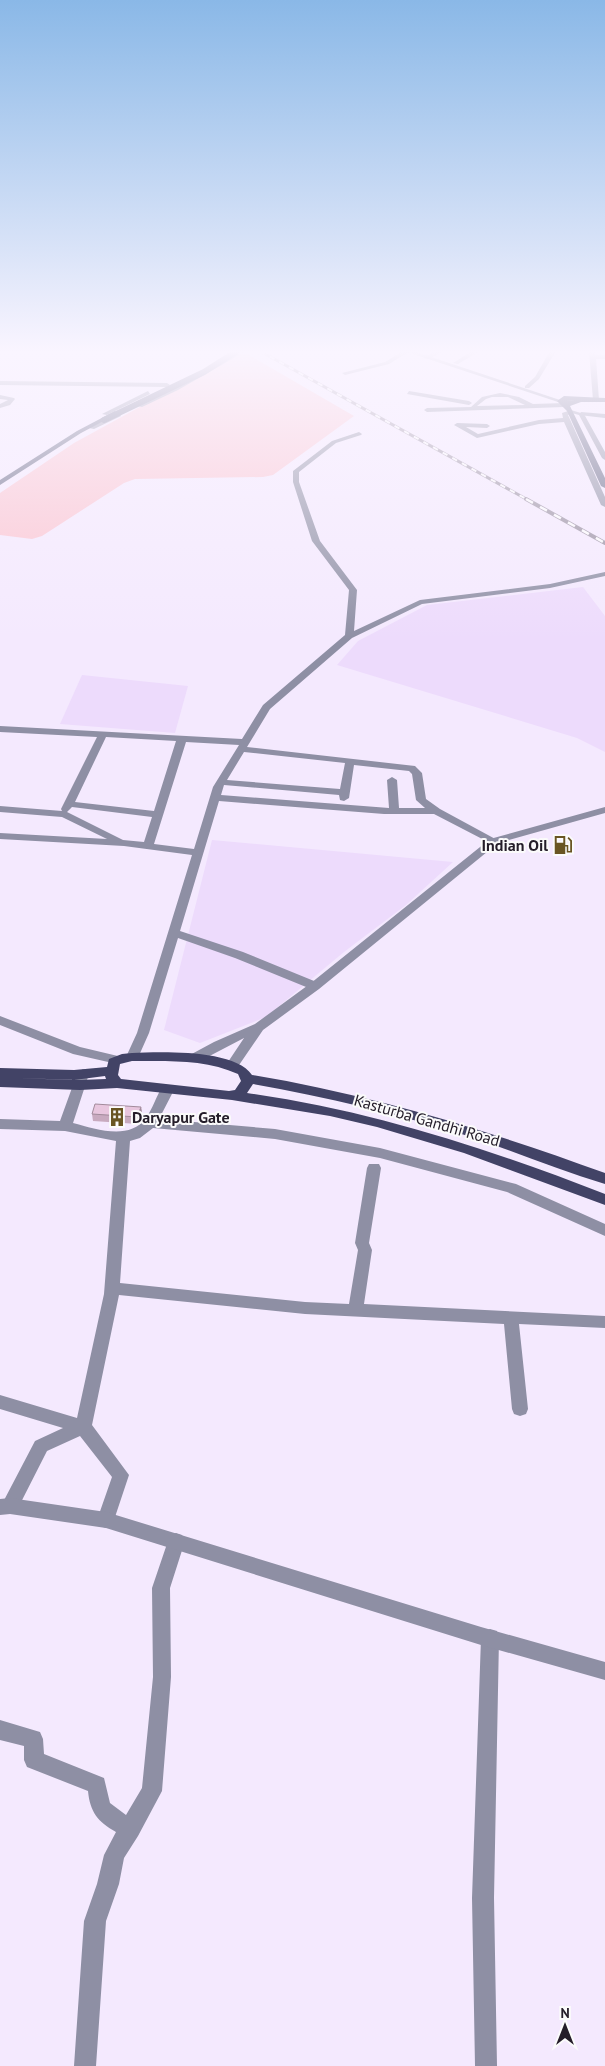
<svg xmlns="http://www.w3.org/2000/svg" width="605" height="2066" viewBox="0 0 605 2066" font-family="'PT Sans',sans-serif">
  <style>
    .built { fill: #eddbfc }
    .green { fill: #fbc3cf }
    .lines { fill: none; stroke-linecap: round; stroke-linejoin: round }
    .minor { fill: #8e8fa4; fill-rule: evenodd }
    .tertiary { fill: #8e8fa4; fill-rule: evenodd }
    .secondary { fill: #616380; fill-rule: evenodd }
    .primary { fill: #424366; fill-rule: evenodd }
    .rail-far1-casing { stroke: #958c9d; stroke-width: 3 }
    .rail-casing { stroke: #958c9d; stroke-width: 4 }
    .rail-far1 { stroke: #fbfbfb; stroke-width: 2; stroke-dasharray: 5.5; stroke-linecap: butt }
    .rail { stroke: #fbfbfb; stroke-width: 2.5; stroke-dasharray: 8; stroke-linecap: butt }
    .secondary-bridge { stroke: #616380; stroke-width: 6 }
    .wall { fill: #c8aabf }
    .shaded-wall { fill: #a28b9b }
    .building { fill: #e8c6de; stroke: #a28b9b }
    .labels { text-anchor: middle; dominant-baseline: central; stroke-width: 4; stroke-linejoin: round; paint-order: stroke }
    .poi-label { font-size: 16px; font-weight: bold; fill: #241d29; stroke: #fbfbfb; text-anchor: end }
    .street-label { font-size: 16px; fill: #241d29; stroke: #fbfbfb }
  </style>
  <rect width="100%" height="100%" fill="#f4e9fe"/>
  <g class="built">
    <polygon points="583,587 605,616 605,752 577,738 337,665 358,641 427,605"/>
    <polygon points="82,675 188,686 175,733 60,724"/>
    <polygon points="212,840 453,862 406,905 344,952 266,1017 200,1043 164,1030"/>
  </g>
  <polygon class="green" points="242,351 354,416 273,475 263,477 135,479 124,483 42,536 32,539 0,535 0,493 74,443"/>
  <g class="lines">
    <g class="minor">
      <polygon points="403,351 410,351 389,364 345,375 342,373 385,362"/>
      <polygon points="435,351 443,351 429,359 424,358"/>
      <polygon points="472,351 480,351 458,364 453,363"/>
      <polygon points="550,351 556,351 539,379 529,388 525,388 525,386 535,377"/>
      <polygon points="589,351 595,351 595,355 605,355 605,359 596,359 599,400 596,402 593,400"/>
      <polygon points="0,381 167,383 170,385 167,387 0,385"/>
      <polygon points="409,391 469,401 472,403 469,405 407,394"/>
      <path d="M500,393L519,397L533,404L564,403L567,405L564,407L427,412L424,410L427,408L471,407L482,397ZM492,397H508L525,405L477,406L486,399Z"/>
      <polygon points="0,395 14,398 15,399 10,405 0,408 0,404 8,400 0,399"/>
      <polygon points="571,410 573,413 568,415 605,497 605,507 601,505 564,422 539,424 477,438 454,425 457,423 487,424 490,426 487,428 466,427 478,434 539,420 563,418 562,413"/>
      <polygon points="581,412 605,414 605,418 579,415"/>
      <path d="M359,432L362,434L361,435L336,443L299,472V482L320,541L357,590L354,631L420,600L550,584L605,572V576L550,588L422,604L352,638L270,709L247,747L415,766L422,773L426,799L440,809L499,841L498,843H490L434,814H384L219,801L180,931L243,952L319,983L321,986L315,990L311,989L235,958L178,938L149,1033L137,1060H127L126,1057L137,1033L192,855L124,846L0,839V833L107,839L62,817L0,812V806L62,811L61,809L97,737L0,732V726L242,739L263,705L345,635L349,590L312,541L293,482V471L332,441ZM106,737L176,741L154,811L75,802ZM186,742L239,745L213,787L194,849L154,844ZM244,752L345,763L340,789L227,780ZM354,765L409,771L412,774L416,800L425,808H399L397,780L392,777L387,780L389,808L221,795L224,785L339,795L340,800L344,801L349,798ZM72,807L152,817L144,842L123,840L67,812Z"/>
      <polygon points="0,1016 80,1047 122,1057 123,1060 117,1064 73,1054 0,1025"/>
      <path d="M83,1069L89,1074L73,1123C96,1129 129,1141 146,1118C153,1108 156,1097 162,1087H172L174,1090L159,1119L275,1129L380,1148L516,1184L605,1224V1236L507,1192L380,1158L275,1139L153,1128L140,1138L130,1141L120,1283L305,1302L349,1304L358,1250L355,1243L367,1168L369,1164H379L381,1168L369,1243L372,1250L364,1304L605,1316V1328L519,1324L528,1409L526,1414L520,1416L514,1414L512,1409L504,1324L305,1314L119,1295L92,1425L129,1475L112,1526L106,1528L100,1526L97,1520L112,1477L80,1436L47,1451L16,1512L10,1514L4,1512L1,1506L35,1441L63,1428L0,1409V1395L77,1418L104,1294L116,1141L65,1131L0,1129V1119L60,1121L77,1074Z"/>
      <path d="M176,1533L182,1535L185,1541L170,1588L171,1677L162,1791L138,1836L124,1858L119,1884L106,1921L96,2066H74L84,1921L97,1884L104,1855L116,1832C98,1822 90,1812 88,1791L27,1767L24,1760V1746L0,1740V1720L40,1732L43,1739L44,1754L104,1778L110,1803L126,1815L142,1788L153,1677L152,1588L170,1535Z"/>
      <polygon points="490,1629 497,1631 499,1638 494,1898 497,2066 475,2066 472,1898 481,1638 483,1631"/>
    </g>
    <g class="tertiary">
      <polygon points="404,351 413,351 563,401 558,402"/>
      <polygon points="237,352 239,355 178,390 142,407 137,406"/>
      <polygon points="148,391 150,394 107,415 102,414"/>
      <polygon points="571,410 584,414 605,452 605,460 602,458 579,415 568,412"/>
      <polygon points="119,413 121,416 94,429 89,428"/>
      <polygon points="605,807 605,813 498,843 319,989 263,1030 237,1068 232,1069 226,1065 244,1038 198,1062 188,1062 187,1059 188,1056 214,1042 255,1024 311,983 490,839"/>
      <polygon points="10,1498 106,1512 481,1627 605,1662 605,1680 481,1645 106,1528 10,1514 0,1515 0,1499"/>
    </g>
    <g class="secondary">
      <path d="M564,396L605,398V402H581L570,406L605,478V488L601,486L567,411L557,401ZM565,400L573,401H574Z"/>
      <polygon points="115,411 117,414 81,433 0,485 0,480 77,431"/>
    </g>
    <path class="primary" d="M132,1053C162,1052 234,1049 252,1075C373,1095 490,1131 605,1173V1184C559,1170 514,1151 468,1136C398,1114 326,1097 253,1084L247,1093C371,1110 489,1149 605,1194V1205L464,1153L377,1127L330,1116L232,1100L117,1088L80,1090L0,1087V1068L74,1070L107,1067L109,1059L122,1054ZM132,1061C167,1061 206,1059 238,1074L241,1081L235,1090L229,1091L121,1079L118,1075L120,1064ZM105,1076L106,1079L80,1080L14,1078L74,1080Z"/>
    <g class="rail-far1-casing">
      <polyline id="rail-far1" points="260,351 528,500"/>
    </g>
    <g class="rail-casing">
      <polyline id="rail" points="526,499 605,543"/>
    </g>
    <use href="#rail-far1" class="rail-far1"/>
    <use href="#rail" class="rail"/>
    <polyline class="secondary-bridge" points="104,420 204,372 237,351"/>
  </g>
  <polygon class="wall" points="141,1107 142,1113 138,1124 93,1121 92,1114"/>
  <polygon class="shaded-wall" points="141,1107 142,1113 138,1124 137,1117"/>
  <polygon class="building" points="95,1104 141,1107 137,1117 92,1114"/>
  <linearGradient id="sky" x2="0" y2="1"><stop stop-color="#8ab8e7"/><stop offset="0.55" stop-color="#faf5ff"/><stop offset="1" stop-color="#faf5ff" stop-opacity="0"/></linearGradient>
  <rect width="605" height="640" fill="url(#sky)"/>
  <defs>
    <g id="fuel-bare" transform="scale(1.5)"><path d="M-5.5-6h7V0h2V4h1.3V-2.5L3-4.5l.8-.8L6-3V5H2.5V1h-1V6h-7ZM-4.2-4.7v3.2H.2V-4.7Z" fill="#695523" stroke="#fbfbfb" stroke-width="2.5" paint-order="stroke"/></g>
    <g id="building-bare" transform="scale(1.5)"><path d="M-4-6H4V6H1V3H-1V6H-4ZM-2.5-4.3h1.7v1.8h-1.7ZM.8-4.3h1.7v1.8H.8ZM-2.5-1h1.7V.8h-1.7ZM.8-1h1.7V.8H.8Z" fill="#695523" stroke="#fbfbfb" stroke-width="2.5" paint-order="stroke"/></g>
  </defs>
  <g fill-rule="evenodd">
    <use href="#fuel-bare" x="563" y="845"/>
    <use href="#building-bare" x="117" y="1117"/>
  </g>
  <g class="labels">
    <g class="poi-label">
      <text x="548" y="845">Indian Oil</text>
      <text x="132" y="1117" text-anchor="start">Daryapur Gate</text>
    </g>
    <g class="street-label">
      <text transform="translate(427 1120) rotate(16)">Kasturba Gandhi Road</text>
    </g>
  </g>
  <g transform="translate(565 2026)" stroke="#fbfbfb" stroke-width="4" paint-order="stroke">
  <path d="M0-4L9 19L0 12L-9 19Z" fill="#241d29"/>
  <text y="-8" font-size="14" font-weight="bold" text-anchor="middle" fill="#241d29">N</text>
  </g>
</svg>
